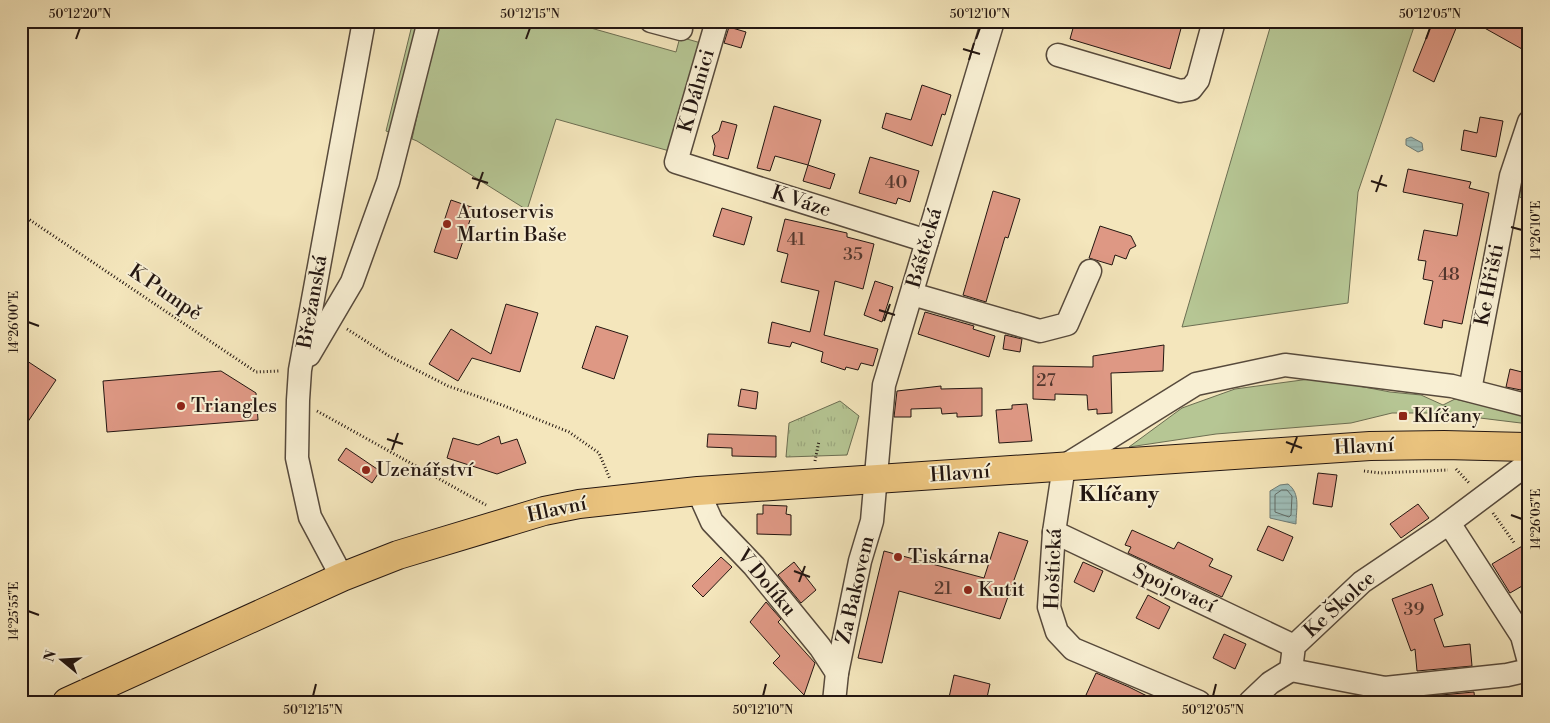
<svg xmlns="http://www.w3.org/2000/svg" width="1550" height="723" viewBox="0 0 1550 723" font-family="'Libre Bodoni',serif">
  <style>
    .grass { fill: #b6c694; stroke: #6c6e52 }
    .park { fill: url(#park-tufts); stroke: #6c6e52 }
    .water { fill: url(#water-rules); stroke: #6d7b76 }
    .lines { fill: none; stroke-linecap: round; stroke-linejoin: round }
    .shore { stroke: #606a65; stroke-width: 1 }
    .building { fill: #de9884; stroke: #231611 }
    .minor-casing { stroke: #574a3c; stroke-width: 25 }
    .major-casing { stroke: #231611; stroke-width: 30 }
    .path { stroke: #231611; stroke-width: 3; stroke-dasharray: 1 2.5; stroke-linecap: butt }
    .minor { stroke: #f8efd3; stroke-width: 22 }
    .major { stroke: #eac37e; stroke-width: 28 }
    .ticks { fill: none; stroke: #231611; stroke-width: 2 }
    .poi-dot { fill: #8f2418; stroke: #f8efd3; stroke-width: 2 }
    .labels { text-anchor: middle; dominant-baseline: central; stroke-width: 4; stroke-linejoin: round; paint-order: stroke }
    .number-label { font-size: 18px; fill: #52362e }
    .street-label { font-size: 20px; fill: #231611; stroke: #f8efd3 }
    .poi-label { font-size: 20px; fill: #231611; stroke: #f8efd3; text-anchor: start }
    .quarter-label { font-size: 22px; font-weight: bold; fill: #231611; stroke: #f8efd3 }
    .neatline { fill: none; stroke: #231611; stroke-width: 2 }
    .ticks-label { font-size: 12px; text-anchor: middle; fill: #231611 }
  </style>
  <defs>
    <pattern id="park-tufts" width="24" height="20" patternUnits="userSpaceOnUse" patternTransform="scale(1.25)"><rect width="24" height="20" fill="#b6c694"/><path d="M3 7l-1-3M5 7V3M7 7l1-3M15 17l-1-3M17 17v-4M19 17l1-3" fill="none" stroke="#9ca97f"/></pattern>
    <pattern id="water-rules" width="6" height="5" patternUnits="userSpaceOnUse" patternTransform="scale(1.25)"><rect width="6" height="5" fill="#9ebeb9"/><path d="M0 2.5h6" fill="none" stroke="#88a39e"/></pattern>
  </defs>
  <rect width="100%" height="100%" fill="#f4e6bc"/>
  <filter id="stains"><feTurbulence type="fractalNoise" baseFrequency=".004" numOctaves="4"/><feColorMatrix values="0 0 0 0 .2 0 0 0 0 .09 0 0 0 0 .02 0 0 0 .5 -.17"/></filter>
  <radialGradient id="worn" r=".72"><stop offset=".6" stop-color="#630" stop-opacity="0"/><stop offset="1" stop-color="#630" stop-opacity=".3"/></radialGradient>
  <g class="grass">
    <polygon points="413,21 421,21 394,134 386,131"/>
    <polygon points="438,21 566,21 676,52 680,37 701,43 673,152 556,119 527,210 417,141 412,139"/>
    <polygon points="1272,21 1416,21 1358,192 1348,303 1182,327"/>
    <polygon points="1317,378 1390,392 1421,395 1443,405 1455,399 1529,416 1529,424 1439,413 1392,413 1351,423 1216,434 1129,447 1182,408 1235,389"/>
  </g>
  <g class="park">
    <polygon points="1529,171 1529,202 1518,196"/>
    <polygon points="840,401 859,416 847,455 786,457 789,423"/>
  </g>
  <g class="water">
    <polygon points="1411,137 1422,143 1423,150 1418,152 1406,145 1406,139"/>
    <path d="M1288,484C1301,494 1296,509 1296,524L1270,518V491L1280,485Z"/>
  </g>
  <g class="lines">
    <polygon class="shore" points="1282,490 1287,490 1292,496 1291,515 1289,517 1275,512 1275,495"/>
  </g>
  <g class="building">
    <polygon points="1075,21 1183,21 1170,69 1070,39"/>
    <polygon points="1433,21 1459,21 1434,82 1413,71"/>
    <polygon points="1472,21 1529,21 1529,47 1524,45 1522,49"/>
    <polygon points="729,27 746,32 741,48 724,43"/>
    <polygon points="922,85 951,95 945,115 942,114 932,146 882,128 886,113 911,120"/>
    <polygon points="774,106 821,120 808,165 775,156 770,171 757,168"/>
    <polygon points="1480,117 1503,121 1496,157 1461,150 1464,130 1477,133"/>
    <polygon points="722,121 737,125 728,159 713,155 715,146 712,136 719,131"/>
    <polygon points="870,157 919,171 910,202 898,198 896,204 859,193"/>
    <polygon points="808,165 835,174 830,189 803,181"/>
    <polygon points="1408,169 1471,182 1469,188 1489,193 1462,324 1443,320 1442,328 1424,324 1433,281 1423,279 1426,261 1418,260 1424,230 1457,236 1463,204 1403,192"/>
    <polygon points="993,191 1020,199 1008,238 1005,237 986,302 963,295"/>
    <polygon points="451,200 474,208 457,259 434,252"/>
    <polygon points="722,208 752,217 744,245 713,236"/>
    <polygon points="785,219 847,233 847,237 874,244 863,289 835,281 824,335 878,349 873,366 861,363 858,370 846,367 845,370 821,362 823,352 792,342 790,347 768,343 772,322 810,332 819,291 781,282 788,254 777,251"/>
    <polygon points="1100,226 1131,236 1136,246 1130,249 1126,259 1115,255 1112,265 1089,258"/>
    <polygon points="875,281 893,287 882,322 864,315"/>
    <polygon points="506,304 538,313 520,372 472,358 458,381 429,364 451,329 491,354"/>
    <polygon points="925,312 974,326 973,329 995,336 989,357 918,334"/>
    <polygon points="596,326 628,336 614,379 582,368"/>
    <polygon points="1005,335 1022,339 1020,352 1003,349"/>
    <polygon points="1164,345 1163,371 1111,373 1112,413 1097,414 1097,409 1088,410 1087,395 1055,394 1055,400 1033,399 1033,366 1093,367 1093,356"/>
    <polygon points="21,357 56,380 21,432"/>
    <polygon points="1510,369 1526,373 1521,390 1506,387"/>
    <polygon points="221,371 256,393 258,420 107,432 103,381"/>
    <polygon points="941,386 941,389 982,388 982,416 957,417 957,413 942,414 941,408 911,409 911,417 894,417 897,391"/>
    <polygon points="741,389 758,392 756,409 738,406"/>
    <polygon points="1027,404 1032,441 999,443 996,410 1012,409 1012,405"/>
    <polygon points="708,434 776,436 776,457 732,456 732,448 707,447"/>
    <polygon points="499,436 501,444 517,439 526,463 497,474 447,458 453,438 478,445"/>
    <polygon points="346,448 380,471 372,483 338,460"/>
    <polygon points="1318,473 1337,475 1332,507 1313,504"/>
    <polygon points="1418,504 1429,518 1401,538 1390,524"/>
    <polygon points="763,505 787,506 786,514 791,515 791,535 757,534 757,514 763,514"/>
    <polygon points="1268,526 1293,537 1283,561 1257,550"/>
    <polygon points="1132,530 1174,549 1178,542 1213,559 1209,566 1232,576 1222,597 1128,553 1131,547 1125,545"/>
    <polygon points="999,532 1028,541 1000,619 899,591 882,663 858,658 884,551 984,578"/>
    <polygon points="1529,542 1529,582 1510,593 1492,564"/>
    <polygon points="721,557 732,567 703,597 692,586"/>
    <polygon points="794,562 816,590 801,603 778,575"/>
    <polygon points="1083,562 1103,571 1094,592 1074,582"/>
    <polygon points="1432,584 1443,615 1434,619 1444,647 1470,644 1472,666 1417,671 1415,649 1411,651 1392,599"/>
    <polygon points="1148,595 1170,607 1159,629 1136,618"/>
    <polygon points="766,602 781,619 778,622 815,663 804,695 773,663 780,656 750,622"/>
    <polygon points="1224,634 1246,644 1235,669 1213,658"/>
    <polygon points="1096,673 1129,687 1159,702 1099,702 1086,695"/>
    <polygon points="954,675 990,684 986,702 948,702"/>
    <polygon points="1474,692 1475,702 1430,702 1430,696"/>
  </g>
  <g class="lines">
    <g class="minor-casing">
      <g id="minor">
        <polyline points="651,21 681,29"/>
        <polyline points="717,21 676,162 927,241"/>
        <polyline points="1058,55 1180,91 1191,89 1198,80 1214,21"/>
        <polyline points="912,294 1040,331 1067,324 1090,271"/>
        <polyline points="309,355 352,282 388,182 429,21"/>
        <polyline points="1470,390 1511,176 1529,122"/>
        <polyline points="698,491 712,522 754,566 820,647 837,673"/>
        <polyline points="1449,523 1522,636 1529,662"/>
        <polyline points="1054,532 1294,646"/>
        <polyline points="342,577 310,517 297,458 298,400 300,370 364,21"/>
        <polyline points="1291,670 1385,688 1507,675 1529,670"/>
        <polyline points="834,702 837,673 860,561 872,521 884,385 993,21"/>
        <polyline points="1199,702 1073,649 1057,632 1049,607 1054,532 1064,466 1196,384 1285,365 1452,386 1529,406"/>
        <polyline points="1250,702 1270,683 1291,670 1294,646 1362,582 1442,528 1526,465 1529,447"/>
      </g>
    </g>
    <g class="major-casing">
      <polyline id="major" points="67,702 342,577 398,555 544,511 579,504 698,491 1370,446 1444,445 1529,447"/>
    </g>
    <g class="path">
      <polyline points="21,214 256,372 280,371"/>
      <polyline points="347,329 389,356 448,386 502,405 569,432 599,453 610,479"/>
      <polyline points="317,411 486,505"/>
      <polyline points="1445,421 1445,406 1447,405"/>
      <polyline points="815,461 819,441"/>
      <polyline points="1456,469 1470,484"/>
      <polyline points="1364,471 1380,473 1448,470"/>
      <polyline points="1493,513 1515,544"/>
    </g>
    <use href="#minor" class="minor"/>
    <use href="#major" class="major"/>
  </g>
  <path class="ticks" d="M76,39L80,28M526,39L530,28M976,39L980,28M1426,39L1430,28M963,49L980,54M969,60L974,43M472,178L488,183M1371,181L1387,186M477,189L483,172M1376,192L1382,175M1511,227L1522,230M879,310L895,315M884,321L890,304M28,322L39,326M387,439L403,444M1286,442L1302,448M392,450L398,433M1291,453L1297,437M1511,515L1522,519M794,571L810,577M799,582L805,566M28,611L39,615M313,696L316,684M763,696L766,684M1213,696L1216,684"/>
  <g class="poi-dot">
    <circle cx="447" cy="224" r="5"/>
    <circle cx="181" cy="406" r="5"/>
    <rect x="1398" y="411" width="10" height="10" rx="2.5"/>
    <circle cx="366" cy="470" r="5"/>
    <circle cx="898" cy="557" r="5"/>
    <circle cx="968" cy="590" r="5"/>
  </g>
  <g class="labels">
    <g class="number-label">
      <text x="896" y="182">40</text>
      <text x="796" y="239">41</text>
      <text x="853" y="254">35</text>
      <text x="1449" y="274">48</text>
      <text x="1046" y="380">27</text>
      <text x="943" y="588">21</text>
      <text x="1414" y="609">39</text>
    </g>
    <g class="street-label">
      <text transform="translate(697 91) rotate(-74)">K Dálnici</text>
      <text transform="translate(801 202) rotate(18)">K Váze</text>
      <text transform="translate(925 248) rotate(-74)">Báštěcká</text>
      <text transform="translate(1490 285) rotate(-79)">Ke Hřišti</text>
      <text transform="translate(165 293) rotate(34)">K Pumpě</text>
      <text transform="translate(313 302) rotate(-80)">Břežanská</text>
      <text transform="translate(1364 447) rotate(-3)">Hlavní</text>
      <text transform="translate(960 474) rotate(-4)">Hlavní</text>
      <text transform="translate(557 510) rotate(-12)">Hlavní</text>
      <text transform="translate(1054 569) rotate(-88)">Hoštická</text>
      <text transform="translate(766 583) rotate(50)">V Dolíku</text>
      <text transform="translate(1174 589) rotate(25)">Spojovací</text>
      <text transform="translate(856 590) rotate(-77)">Za Bakovem</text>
      <text transform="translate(1340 605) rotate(-42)">Ke Školce</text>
    </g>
    <g class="poi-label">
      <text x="457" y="212">Autoservis<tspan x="457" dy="23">Martin Baše</tspan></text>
      <text x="191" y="406">Triangles</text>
      <text x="1413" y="416">Klíčany</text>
      <text x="376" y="470">Uzenářství</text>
      <text x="908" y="557">Tiskárna</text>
      <text x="978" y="590">Kutit</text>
    </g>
    <g class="quarter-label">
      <text x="1119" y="494">Klíčany</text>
    </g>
  </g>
  <rect width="1550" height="723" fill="none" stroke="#f4e6bc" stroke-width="55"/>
  <g transform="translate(62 660) rotate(288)" stroke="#f8efd3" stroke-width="4" paint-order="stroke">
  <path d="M0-4L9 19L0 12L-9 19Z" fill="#231611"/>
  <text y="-8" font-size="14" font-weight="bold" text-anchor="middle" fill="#231611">N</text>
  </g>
  <rect x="28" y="28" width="1494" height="668" class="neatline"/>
  <g class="ticks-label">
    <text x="80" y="18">50°12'20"N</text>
    <text x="530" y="18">50°12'15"N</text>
    <text x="980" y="18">50°12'10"N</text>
    <text x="1430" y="18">50°12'05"N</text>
    <text transform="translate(1536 230) rotate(-90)" y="4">14°26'10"E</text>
    <text transform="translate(14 322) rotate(-90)" y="4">14°26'00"E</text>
    <text transform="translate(1536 519) rotate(-90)" y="4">14°26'05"E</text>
    <text transform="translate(14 611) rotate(-90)" y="4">14°25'55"E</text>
    <text x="313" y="714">50°12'15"N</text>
    <text x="763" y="714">50°12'10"N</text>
    <text x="1213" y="714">50°12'05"N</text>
  </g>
  <rect width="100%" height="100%" filter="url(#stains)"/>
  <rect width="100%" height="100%" fill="url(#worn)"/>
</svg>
